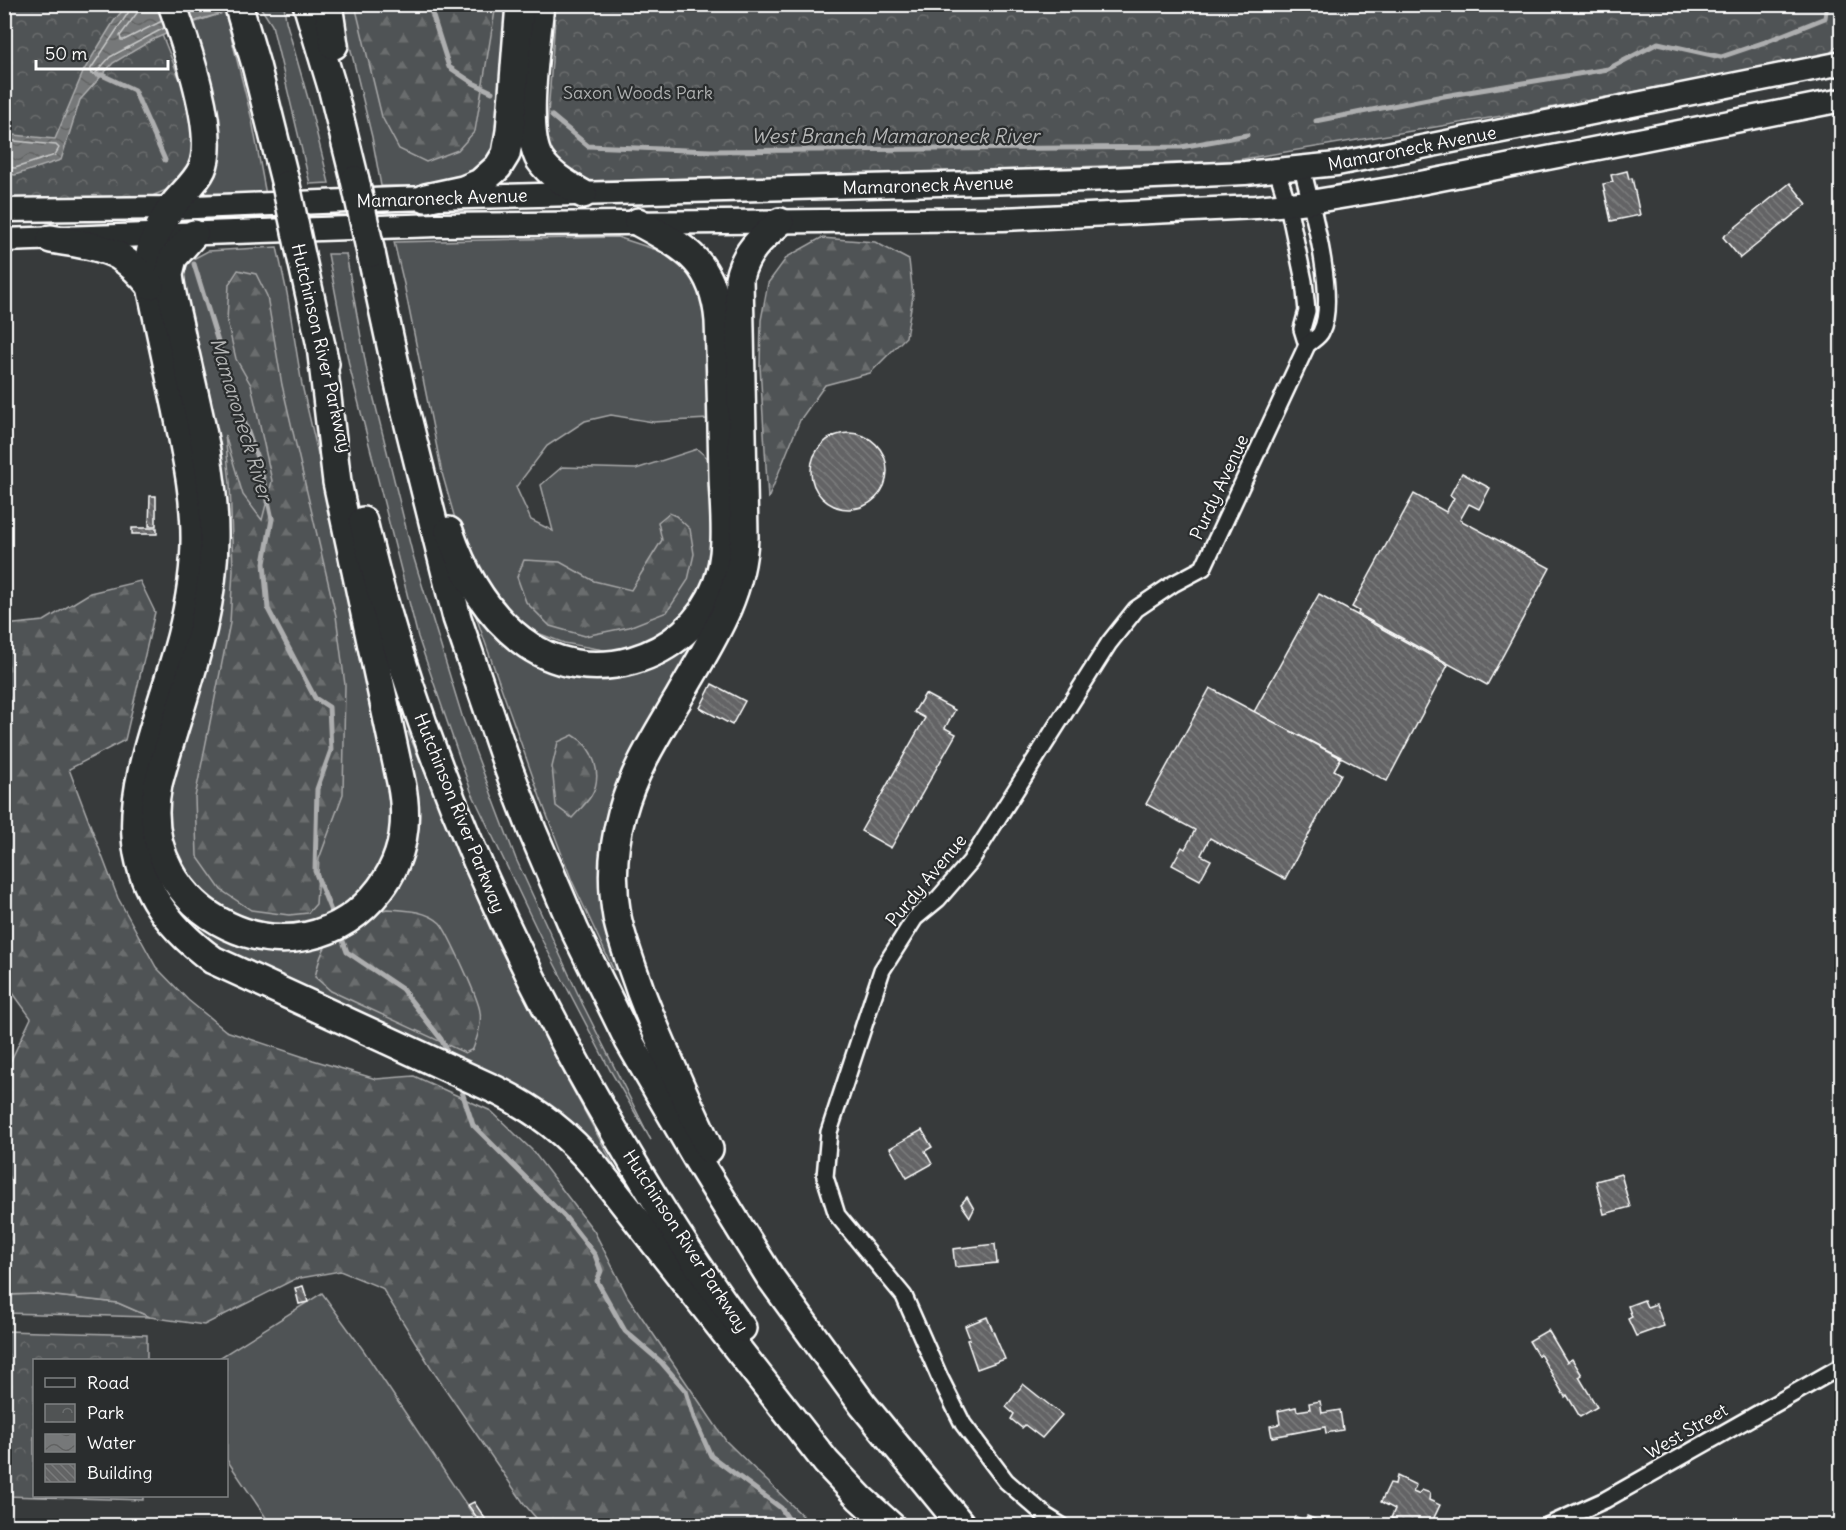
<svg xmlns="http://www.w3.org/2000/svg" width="1846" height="1530" viewBox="0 0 1846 1530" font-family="Delius,sans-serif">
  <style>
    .grass { fill: #505354; stroke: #a8a9aa; stroke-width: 1.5 }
    .forest { fill: url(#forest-firs); stroke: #a8a9aa; stroke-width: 1.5 }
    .park { fill: url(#park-crowns); stroke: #a8a9aa; stroke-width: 1.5 }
    .water { fill: url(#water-waves); stroke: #adaeaf; stroke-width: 1.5 }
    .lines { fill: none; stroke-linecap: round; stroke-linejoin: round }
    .shore { stroke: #c8c9c9; stroke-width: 1.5 }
    .stream { stroke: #adaeaf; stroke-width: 5 }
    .building { fill: url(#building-back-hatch); stroke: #fff; stroke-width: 1.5 }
    .street-casing { stroke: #fff; stroke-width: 20 }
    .primary-casing { stroke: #fff; stroke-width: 27 }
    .highway-casing { stroke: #fff; stroke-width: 32 }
    .street { stroke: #2a2d2e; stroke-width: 15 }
    .primary { stroke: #2a2d2e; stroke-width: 22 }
    .highway { stroke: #2a2d2e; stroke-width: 27 }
    .highway-bridge-casing { stroke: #fff; stroke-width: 32; stroke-linecap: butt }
    .highway-bridge { stroke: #2a2d2e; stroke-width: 27 }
    .labels { text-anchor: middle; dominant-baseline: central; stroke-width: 4.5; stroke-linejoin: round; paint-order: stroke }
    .park-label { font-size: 18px; fill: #b0b2b2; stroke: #2a2d2e }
    .street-label { font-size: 18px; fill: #fff; stroke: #2a2d2e }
    .water-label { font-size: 20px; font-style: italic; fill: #b4b5b5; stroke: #2a2d2e }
  </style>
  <defs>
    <pattern id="forest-firs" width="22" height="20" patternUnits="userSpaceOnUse" patternTransform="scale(1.5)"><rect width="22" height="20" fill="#505354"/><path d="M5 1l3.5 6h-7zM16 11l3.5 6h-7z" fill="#6a6d6e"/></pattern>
    <pattern id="park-crowns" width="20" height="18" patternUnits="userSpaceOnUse" patternTransform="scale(1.5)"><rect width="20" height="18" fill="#505354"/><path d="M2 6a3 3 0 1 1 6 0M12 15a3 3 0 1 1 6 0" fill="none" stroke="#6a6d6e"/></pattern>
    <pattern id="water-waves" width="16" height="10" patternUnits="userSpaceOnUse" patternTransform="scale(1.5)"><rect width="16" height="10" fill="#767879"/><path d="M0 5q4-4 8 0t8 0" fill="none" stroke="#616262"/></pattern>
    <pattern id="building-back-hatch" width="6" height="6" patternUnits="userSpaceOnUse" patternTransform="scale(1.5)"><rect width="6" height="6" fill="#636465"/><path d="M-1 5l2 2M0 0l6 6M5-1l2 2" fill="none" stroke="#7a7b7c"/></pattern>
  </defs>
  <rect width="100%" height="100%" fill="#373a3b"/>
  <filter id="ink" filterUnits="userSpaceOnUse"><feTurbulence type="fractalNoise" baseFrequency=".0167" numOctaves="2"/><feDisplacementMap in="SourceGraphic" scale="12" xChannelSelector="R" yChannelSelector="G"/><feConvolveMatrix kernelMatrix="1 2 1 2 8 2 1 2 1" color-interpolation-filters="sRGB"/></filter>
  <g filter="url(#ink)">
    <g class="grass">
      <polygon points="259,5 284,5 286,21 309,102 329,183 310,184 272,25"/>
      <path d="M340,5H507L496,145C492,152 488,160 482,165C454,190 417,186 381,186L372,137Z"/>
      <polygon points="225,12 252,120 266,195 201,193 184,26"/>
      <polygon points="617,237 660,251 697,280 708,316 708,419 653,422 611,415 585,421 547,446 516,487 531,520 553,531 541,485 562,467 636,469 697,449 710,460 714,546 709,581 687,617 647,644 615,652 564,643 535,632 500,603 461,540 442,473 404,284 394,242"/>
      <polygon points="277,247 287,293 302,385 387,751 396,815 381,870 348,905 301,927 268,926 222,910 186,879 169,842 165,801 179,743 212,650 229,554 226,489 182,278 189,261 208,251"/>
      <polygon points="328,254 346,254 367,371 412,552 463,719 516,859 583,1005 651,1140 610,1070 543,942 471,791 418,637 349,365"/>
      <polygon points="482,608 544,665 696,636 702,642 611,831 625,973 613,969 572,881 540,797 474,611"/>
      <polygon points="408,732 492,933 549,1046 616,1169 612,1173 580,1130 547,1110 203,941 172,915 158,872 295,948 407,865 401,734"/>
      <polygon points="322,1293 364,1351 480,1525 271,1525 227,1460 226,1360 216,1360"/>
      <polygon points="38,1294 118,1303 150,1317 5,1313 4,1295"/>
    </g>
    <g class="forest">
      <polygon points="355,5 496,5 475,131 458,150 426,162 399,149 382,117"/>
      <polygon points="821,238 875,242 909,260 913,296 906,337 870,373 825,385 800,420 768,499 760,366 761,320 768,283 787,257"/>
      <polygon points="238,270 256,274 267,296 282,385 336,616 345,685 343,794 319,859 316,904 308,913 289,915 251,910 221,890 197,856 195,797 230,623 233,570 230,483 225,435 243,495 262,520 272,481 251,385 236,359 227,321 229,284"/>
      <polygon points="669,513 676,516 690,529 694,554 688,580 667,612 629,627 585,636 550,626 526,602 517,577 524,560 560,562 594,581 631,590 662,540 658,522"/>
      <polygon points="140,581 155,612 125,740 69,769 118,898 156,967 188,1000 226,1031 313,1060 376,1079 414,1076 491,1111 532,1150 594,1231 628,1297 726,1441 812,1525 542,1525 525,1505 435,1374 382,1288 340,1271 295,1279 204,1325 150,1317 118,1303 38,1294 5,1295 5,1073 31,1018 5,982 5,625 44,621 90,593"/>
      <path d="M573,735C593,746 604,775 591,796C586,804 578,811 572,818L556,806L552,767L558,742Z"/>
      <path d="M387,909C404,910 426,910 440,923C448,932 479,1000 480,1012C482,1024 477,1038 473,1049L465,1053L331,991L315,977C318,964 322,948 332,938C345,927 370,913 387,909Z"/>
    </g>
    <g class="park">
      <polygon points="4,5 150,5 189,102 197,159 180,184 150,197 5,199"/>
      <polygon points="556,5 1841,5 1841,42 1828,55 1538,110 1231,161 971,171 543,182"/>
      <polygon points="5,1331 147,1335 147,1360 34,1360 34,1496 143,1496 143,1500 5,1496"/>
    </g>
    <polygon class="water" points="127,5 252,5 198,20 152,40 113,63 80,100 61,160 15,175 5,173 4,134 55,139 84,70 114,21"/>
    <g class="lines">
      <g class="shore">
        <polyline points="131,4 130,10 90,70 91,74 95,74 110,57 164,28"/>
        <polyline points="139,4 137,13 120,36 121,40 124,40 162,21"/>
        <polyline points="4,140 56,145 59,148 55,155 15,168 4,167"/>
      </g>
      <g class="stream">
        <polyline points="429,4 449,67 473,83 492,92"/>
        <polyline points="97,75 102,75 134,90 165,160"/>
        <polyline points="552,116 588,146 710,151 1181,147 1247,135"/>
        <polyline points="1316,121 1438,97 1608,69 1658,43 1721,57 1765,42 1825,18 1827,4"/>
        <polyline points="194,264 231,384 261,469 272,519 264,563 268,609 315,698 329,707 331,750 317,789 315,871 333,916"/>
        <polyline points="339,930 347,952 402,989 441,1039 450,1058"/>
        <polyline points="459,1083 473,1125 566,1218 595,1255 601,1271 597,1281 625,1331 661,1362 686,1391 694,1418 711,1456 781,1508 793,1526"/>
      </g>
    </g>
    <g class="building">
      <polygon points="1627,171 1629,179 1632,178 1640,215 1611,221 1603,184 1613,182 1611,175"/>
      <polygon points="1790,183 1807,204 1740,258 1723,237"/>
      <circle cx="849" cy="471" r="38"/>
      <polygon points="1462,473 1490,488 1479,509 1469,504 1460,520 1550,568 1487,685 1358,614 1359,611 1352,607 1414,494 1446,512 1454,498 1450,495"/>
      <polygon points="150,496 156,496 156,526 149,526"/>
      <rect x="132" y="528" width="25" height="6"/>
      <polygon points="1319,594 1448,665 1387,781 1254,712"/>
      <polygon points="712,684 745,701 732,725 700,708"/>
      <polygon points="1210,688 1341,758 1334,770 1341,774 1285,879 1210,838 1201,855 1211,860 1200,880 1172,865 1182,847 1185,849 1195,830 1146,804"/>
      <polygon points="925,694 955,710 945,728 956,734 891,848 861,831 925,718 914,712"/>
      <polygon points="922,1130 932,1147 925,1151 932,1164 907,1178 890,1148"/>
      <polygon points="1621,1174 1630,1207 1604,1214 1596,1181"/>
      <polygon points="967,1197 974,1209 970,1217 961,1204"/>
      <polygon points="995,1244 997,1263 955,1267 953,1249"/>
      <polygon points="303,1286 308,1302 299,1304 295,1288"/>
      <polygon points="1644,1300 1647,1307 1656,1304 1664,1326 1636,1336 1628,1319 1632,1317 1628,1306"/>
      <polygon points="987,1317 1005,1359 977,1369 967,1340 970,1339 965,1326"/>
      <polygon points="1548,1330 1567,1362 1572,1359 1582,1375 1579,1377 1597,1407 1580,1417 1567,1395 1565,1397 1540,1354 1538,1356 1529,1341"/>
      <polygon points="1023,1384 1062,1415 1042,1438 1025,1425 1022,1428 1011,1419 1014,1414 1006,1407"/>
      <polygon points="1320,1401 1322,1413 1340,1410 1343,1430 1326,1433 1325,1427 1272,1437 1270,1426 1280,1424 1278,1411 1296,1407 1297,1411 1310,1409 1309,1403"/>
      <polygon points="1397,1476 1416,1485 1413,1492 1418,1494 1422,1490 1430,1493 1429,1500 1440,1505 1430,1526 1407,1526 1391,1518 1395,1509 1381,1502 1390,1483 1395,1484"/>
      <polygon points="474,1502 490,1526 483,1526 468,1505"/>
      <polygon points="1307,1516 1326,1524 1329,1526 1292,1526 1296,1517 1305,1520"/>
    </g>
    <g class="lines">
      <g class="street-casing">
        <g id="street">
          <polyline points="1277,170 1288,205 1304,281 1307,311 1302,329 1307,345"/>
          <path d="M1062,1526L1046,1516L1006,1481L963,1424L940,1378L904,1296L837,1215L825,1177L829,1132L882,970L915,918L938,899L970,862L1109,643L1136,609L1173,584L1203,568L1307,345C1311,341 1319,337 1321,332C1338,299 1311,204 1302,168"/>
          <polyline points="1547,1526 1605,1500 1842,1366"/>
        </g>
      </g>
      <g class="primary-casing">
        <g id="primary">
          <polyline points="4,210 171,208 396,199 1086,180 1245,173 1337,164 1842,63"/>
          <polyline points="4,240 438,225 1003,219 1256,207 1310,202 1395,188 1842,100"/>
        </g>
      </g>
      <g class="highway-casing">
        <g id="highway">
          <path d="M172,4C185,41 218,134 202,169C195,184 181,194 171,208C159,226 148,249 148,271C157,317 167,363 177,409C186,454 196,499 195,544C194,581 187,617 177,652C143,771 89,869 213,960L496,1090C538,1111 567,1133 597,1169L826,1462L860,1498L891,1526"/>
          <polyline points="238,4 256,65 286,185"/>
          <polyline points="307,4 332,87 355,180"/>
          <polyline points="328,4 334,45"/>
          <path d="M540,4C537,40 522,132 540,160C551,176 568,185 583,194"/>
          <polyline points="426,198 463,190 480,183 498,167 506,154 510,131 520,4"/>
          <path d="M194,234L173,258L169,274C171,296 178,318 182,340C196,403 214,468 214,533C215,621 180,701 158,784C131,915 298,996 380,889C404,858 409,820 401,782L337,482L321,346"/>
          <path d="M51,239C73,243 100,245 119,256C131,264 141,274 150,285"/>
          <polyline points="371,253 403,401 457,618 509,770 532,830 575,931 629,1041 699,1162 770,1277 863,1405 962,1526"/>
          <polyline points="301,255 325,364"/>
          <path d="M363,521C369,545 375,571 382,595C435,784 517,965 616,1134C655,1201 696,1266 742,1328"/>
          <path d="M449,531C463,572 486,613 521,640C586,691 688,662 717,584C730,550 724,511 723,476C722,424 721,373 719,321C714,262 686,248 638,222"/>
          <path d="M709,1149C685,1096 660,1044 640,990C632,966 622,942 617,917C611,883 613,846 622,813C633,772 656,736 678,699C707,647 742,599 744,537L739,278C745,252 760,239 780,222"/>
        </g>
      </g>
      <use href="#street" class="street"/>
      <use href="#primary" class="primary"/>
      <use href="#highway" class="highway"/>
      <g class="highway-bridge-casing">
        <g id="highway-bridge">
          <polyline points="355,180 371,253"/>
          <polyline points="286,185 301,255"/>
        </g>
      </g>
      <use href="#highway-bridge" class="highway-bridge"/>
    </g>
  </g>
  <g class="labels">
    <g class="park-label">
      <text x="638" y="92">Saxon Woods Park</text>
    </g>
    <g class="street-label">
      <text transform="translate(1412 148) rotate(-11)">Mamaroneck Avenue</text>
      <text transform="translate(928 185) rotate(-2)">Mamaroneck Avenue</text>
      <text transform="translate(442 198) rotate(-2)">Mamaroneck Avenue</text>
      <text transform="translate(322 348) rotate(77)">Hutchinson River Parkway</text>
      <text transform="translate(1219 487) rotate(-65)">Purdy Avenue</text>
      <text transform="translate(460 813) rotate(68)">Hutchinson River Parkway</text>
      <text transform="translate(926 880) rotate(-50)">Purdy Avenue</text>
      <text transform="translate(686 1241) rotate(57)">Hutchinson River Parkway</text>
      <text transform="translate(1686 1431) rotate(-30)">West Street</text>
    </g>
    <g class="water-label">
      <text x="895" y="135">West Branch Mamaroneck River</text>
      <text transform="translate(242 419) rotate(73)">Mamaroneck River</text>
    </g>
  </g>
  <rect width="1846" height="1530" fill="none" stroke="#2a2d2e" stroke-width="24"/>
  <rect x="12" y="12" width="1822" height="1506" fill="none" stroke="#fff" stroke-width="2" filter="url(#ink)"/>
  <rect x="33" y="1359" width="195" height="138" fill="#2a2d2e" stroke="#7f8182" stroke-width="1.5"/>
  <rect x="45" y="1378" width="30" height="9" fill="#2a2d2e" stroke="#7f8182" stroke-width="1.5"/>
  <text x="87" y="1389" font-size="18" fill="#ffffff">Road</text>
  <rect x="45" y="1404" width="30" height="18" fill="url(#park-crowns)" stroke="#7f8182" stroke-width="1.5"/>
  <text x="87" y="1419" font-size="18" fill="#ffffff">Park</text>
  <rect x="45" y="1434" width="30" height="18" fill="url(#water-waves)" stroke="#7f8182" stroke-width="1.5"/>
  <text x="87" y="1449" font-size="18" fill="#ffffff">Water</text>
  <rect x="45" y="1464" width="30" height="18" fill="url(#building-back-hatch)" stroke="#7f8182" stroke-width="1.5"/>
  <text x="87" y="1479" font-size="18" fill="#ffffff">Building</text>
  <path d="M36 60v9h132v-9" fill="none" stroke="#ffffff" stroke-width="3"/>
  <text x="45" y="60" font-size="18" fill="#ffffff" stroke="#2a2d2e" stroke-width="4.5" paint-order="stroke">50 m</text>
</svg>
